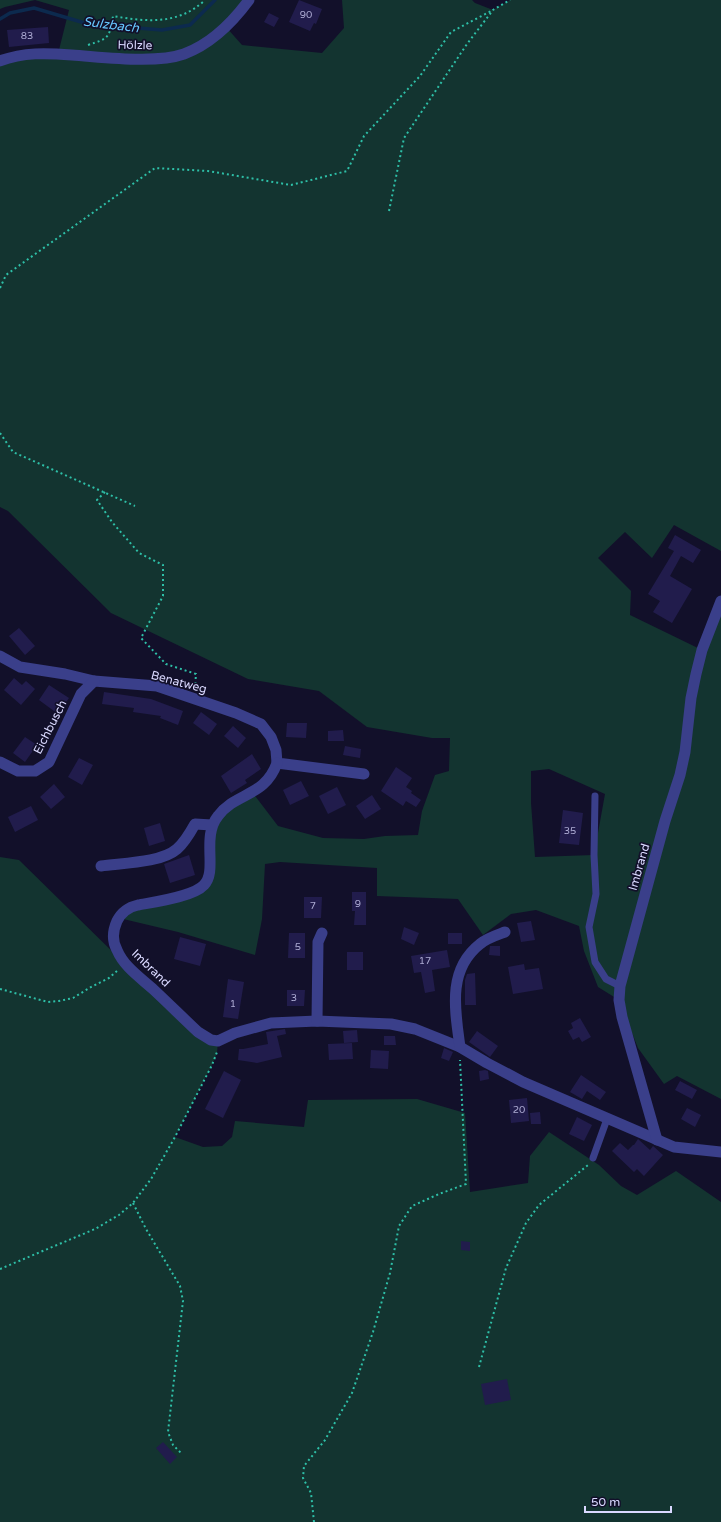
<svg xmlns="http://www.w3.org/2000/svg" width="721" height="1522" viewBox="0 0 721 1522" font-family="'Varela Round',sans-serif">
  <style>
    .green { fill: #133430; fill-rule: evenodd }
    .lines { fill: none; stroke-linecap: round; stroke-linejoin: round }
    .stream { stroke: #0c2a4e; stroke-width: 3.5 }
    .building { fill: #211c4c }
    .path { stroke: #2ebfa7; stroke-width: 2; stroke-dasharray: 2 3; stroke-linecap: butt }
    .service { stroke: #3a3f8a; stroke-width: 7 }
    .minor { stroke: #3a3f8a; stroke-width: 11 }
    .tertiary { stroke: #3a3f8a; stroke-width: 11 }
    .labels { text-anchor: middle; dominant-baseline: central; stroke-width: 3.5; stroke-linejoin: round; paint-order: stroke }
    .number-label { font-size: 10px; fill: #acaad2 }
    .street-label { font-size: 12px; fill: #dad9ff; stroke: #12102a }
    .water-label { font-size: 13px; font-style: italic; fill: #67c8ff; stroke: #12102a }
  </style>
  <rect width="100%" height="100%" fill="#12102a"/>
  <g class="green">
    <path d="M0,0H249L226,27L242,45L322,53L344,28L342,0H472L475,3L493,10L510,0H721V551L674,525L652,558L625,532L598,558L631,591L630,615L702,650L721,601V1099L677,1076L664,1084L638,1048L619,1000L598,987L584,951L579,926L536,910L511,914L483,935L458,899L377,896V868L280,862L265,864L262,919L255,955L178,932L119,918L126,910L205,885L212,825L252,792L278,826L323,838L364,839L385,836L418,835L422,811L435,775L449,771L450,738H432L367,727L319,691L248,679L111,613L8,511L0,507V61L58,54L69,10L35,0L5,7L0,9ZM549,769L605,794L594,855L535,857L531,803V771Z"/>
    <polygon points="0,857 19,860 125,964 154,990 218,1041 217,1053 212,1065 175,1137 203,1147 222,1146 232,1137 235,1121 304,1127 308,1100 417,1099 465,1113 470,1192 528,1183 530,1156 549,1132 599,1165 621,1186 637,1195 676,1171 721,1202 721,1522 0,1522"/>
  </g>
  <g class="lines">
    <polyline class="stream" points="0,19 10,13 34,8 88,24 162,30 190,25 215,0"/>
  </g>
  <g class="building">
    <polygon points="299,0 322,9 316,24 314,23 310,31 289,22"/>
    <polygon points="269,13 279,18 274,27 264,22"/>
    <polygon points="48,27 49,43 9,47 7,30"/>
    <polygon points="675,535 701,550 693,563 681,556 670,576 692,589 672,623 653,612 660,601 648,594 674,551 668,548"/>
    <polygon points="19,628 35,646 25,655 9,636"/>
    <polygon points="14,678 22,685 26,681 35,689 21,705 4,690"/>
    <polygon points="49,685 69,698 58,714 39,700"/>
    <polygon points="104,692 151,699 183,711 178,725 160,718 161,716 133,712 134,708 102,704"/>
    <polygon points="201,712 217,724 209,735 193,723"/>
    <polygon points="287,723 307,723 306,738 286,737"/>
    <polygon points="233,726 246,738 238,748 224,736"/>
    <polygon points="343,730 344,741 328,741 328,731"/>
    <polygon points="25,737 37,745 25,762 13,753"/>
    <polygon points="345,746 361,749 360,758 343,755"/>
    <polygon points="252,754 261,769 245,780 247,783 231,793 221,776"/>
    <polygon points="79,758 93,765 82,785 68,777"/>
    <polygon points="396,767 412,778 406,787 412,791 411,793 421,800 416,807 406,801 403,806 381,791"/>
    <polygon points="301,781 309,796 290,805 283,790"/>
    <polygon points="54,784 65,797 51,809 40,797"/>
    <polygon points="337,787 346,805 328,814 319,796"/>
    <polygon points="372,795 381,809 365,819 356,806"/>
    <polygon points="31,806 38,820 15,832 8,817"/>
    <polygon points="563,810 583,813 579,845 559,843"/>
    <polygon points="160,823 165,841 149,846 144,828"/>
    <polygon points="189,855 195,875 170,883 164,864"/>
    <polygon points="352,892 366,892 366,925 354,925 355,911 352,911"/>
    <polygon points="304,897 322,897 321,918 304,918"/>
    <polygon points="531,921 535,940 521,942 517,923"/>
    <polygon points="404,927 419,933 414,945 401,939"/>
    <polygon points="289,933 305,933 305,958 288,958"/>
    <rect x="448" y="933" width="14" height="11"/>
    <polygon points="180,937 206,944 200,966 174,959"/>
    <polygon points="490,946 500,946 500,956 489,955"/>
    <polygon points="447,950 450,967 432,970 435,991 425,993 421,972 414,973 411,956"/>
    <rect x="347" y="952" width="16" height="18"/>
    <polygon points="524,964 525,970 539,968 543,989 513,994 508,967"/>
    <polygon points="475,973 476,1005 465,1005 465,980 467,974"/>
    <polygon points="228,979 244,982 238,1019 223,1017"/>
    <polygon points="287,990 305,990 304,1006 287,1006"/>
    <polygon points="580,1018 591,1037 582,1042 579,1037 573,1040 568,1031 573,1028 571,1023"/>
    <polygon points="285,1029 286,1034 277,1036 282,1057 257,1063 238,1060 239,1049 243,1049 268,1044 266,1032"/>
    <polygon points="357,1030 358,1042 344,1043 343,1031"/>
    <polygon points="477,1031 498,1046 490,1057 469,1042"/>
    <polygon points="384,1036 395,1036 396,1045 384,1045"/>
    <polygon points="352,1043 353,1059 329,1060 328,1044"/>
    <polygon points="444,1048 453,1052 449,1061 441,1058"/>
    <polygon points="371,1050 389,1051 388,1069 370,1068"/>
    <polygon points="485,1070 488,1071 489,1079 480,1081 479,1071"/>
    <polygon points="224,1071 241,1080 223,1118 205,1109"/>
    <polygon points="581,1075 606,1092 600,1100 587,1091 582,1099 570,1092"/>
    <polygon points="680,1081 697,1090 692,1099 675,1090"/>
    <polygon points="527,1098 529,1121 511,1123 509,1100"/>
    <polygon points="687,1108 701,1115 695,1127 681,1119"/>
    <polygon points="540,1112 541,1124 531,1124 530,1113"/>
    <polygon points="577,1117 592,1125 584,1141 569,1134"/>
    <polygon points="638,1139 650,1150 653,1146 663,1155 644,1176 637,1169 634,1172 612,1151 620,1143 628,1150 633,1145 634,1145"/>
    <polygon points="461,1241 470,1242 470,1251 461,1250"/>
    <polygon points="507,1379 511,1400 485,1405 481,1384"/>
    <polygon points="163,1442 177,1457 170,1464 156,1448"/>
  </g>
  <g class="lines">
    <g class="path">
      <path d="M88,45C109,38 109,39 113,16C146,22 179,25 205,0"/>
      <polyline points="389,211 404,138 467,44 493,10 510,0"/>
      <polyline points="0,288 6,275 155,168 208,171 291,185 347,171 364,136 420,76 451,32 493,10"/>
      <polyline points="0,433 13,452 135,506"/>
      <polyline points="105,492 97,500 112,522 139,553 163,565 163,596 141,638 166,664 196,674 195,688"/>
      <polyline points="0,989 48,1002 59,1001 73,998 91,987 109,978 118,970"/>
      <polyline points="133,1203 146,1229 180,1286 183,1301 168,1432 173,1445 182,1454"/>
      <polyline points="0,1269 95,1229 119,1215 133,1203 151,1179 175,1137 212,1065 217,1052"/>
      <polyline points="479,1367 506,1268 526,1223 539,1205 588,1165"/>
      <polyline points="314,1522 311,1493 303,1478 304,1466 325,1440 352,1393 373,1332 390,1273 399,1226 412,1206 439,1194 466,1184 460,1060"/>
    </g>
    <g class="service">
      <polyline points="595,796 594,855 596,894 589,927 595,962 606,979 620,986"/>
      <polyline points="593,1158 607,1119"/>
    </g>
    <g class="minor">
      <polyline points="0,656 20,667 65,674 94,681 157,686 236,713 261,724 271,737 276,750 277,763 364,774"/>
      <polyline points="0,762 18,771 35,771 49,762 81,694 94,681"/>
      <path d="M277,763C265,797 236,792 218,816C201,837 218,871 204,885C193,897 154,902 138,905C129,907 121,913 117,921C113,930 112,941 117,950C124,967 141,978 154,990C169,1004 183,1018 198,1032L211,1040L218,1041L235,1033L271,1023L317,1021L391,1024L415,1029L460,1047L487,1063L523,1082L674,1147L721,1152"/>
      <path d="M101,866C122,863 161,863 177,849C184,843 190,833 195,824L212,825"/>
      <polyline points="317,1021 318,942 322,933"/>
      <path d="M460,1047C455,1010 447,970 480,944C487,938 497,935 505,932"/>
      <polyline points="657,1140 622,1017 619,1000 620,986 665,821 680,775 685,752 691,698 696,674 702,650 721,601"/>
    </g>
    <path class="tertiary" d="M0,61C23,52 47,53 72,55C103,57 156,64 184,54C211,44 232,23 249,0"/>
  </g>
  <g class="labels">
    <g class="number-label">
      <text x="306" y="15">90</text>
      <text x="27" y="36">83</text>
      <text x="570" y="831">35</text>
      <text x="358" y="904">9</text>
      <text x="313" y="906">7</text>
      <text x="298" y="947">5</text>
      <text x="425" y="961">17</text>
      <text x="294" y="998">3</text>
      <text x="233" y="1004">1</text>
      <text x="519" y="1110">20</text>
    </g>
    <g class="street-label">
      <text transform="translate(135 45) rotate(1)">Hölzle</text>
      <text transform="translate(179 682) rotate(15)">Benatweg</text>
      <text transform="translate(50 727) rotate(-63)">Eichbusch</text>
      <text transform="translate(639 867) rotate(-74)">Imbrand</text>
      <text transform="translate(151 968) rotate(44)">Imbrand</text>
    </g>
    <g class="water-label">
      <text transform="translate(111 25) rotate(7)">Sulzbach</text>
    </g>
  </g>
  <path d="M585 1506v6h86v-6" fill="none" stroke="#dad9ff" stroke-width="2"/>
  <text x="591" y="1506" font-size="12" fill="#dad9ff" stroke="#12102a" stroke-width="3" paint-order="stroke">50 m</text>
</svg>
